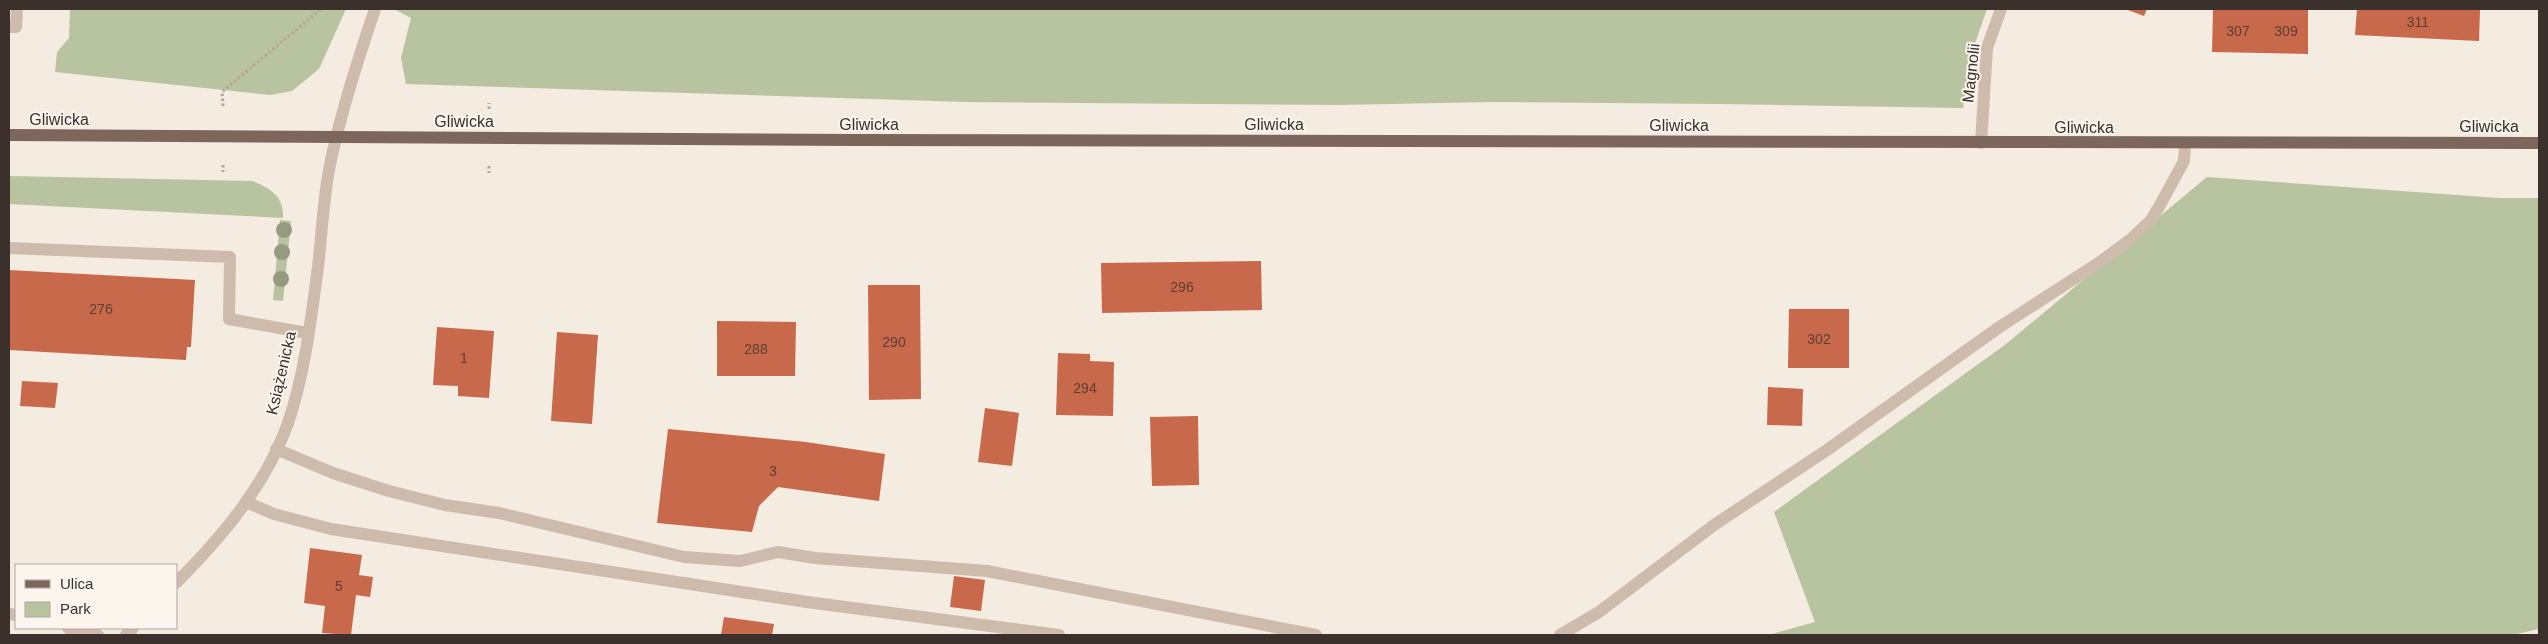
<svg xmlns="http://www.w3.org/2000/svg" width="2548" height="644" viewBox="0 0 2548 644" font-family="Helvetica,sans-serif">
  <style>
    .green { fill: #b8c4a0 }
    .building { fill: #c8694b }
    .lines { fill: none; stroke-linecap: round; stroke-linejoin: round }
    .path { stroke: #b9a596; stroke-width: 3; stroke-dasharray: 2.5 2.5; stroke-linecap: butt }
    .service { stroke: #cdbbac; stroke-width: 12 }
    .minor { stroke: #cdbbac; stroke-width: 12 }
    .primary { stroke: #7d675c; stroke-width: 12 }
    .tree { fill: #969b7f }
    .labels { text-anchor: middle; dominant-baseline: central; stroke-width: 4; stroke-linejoin: round; paint-order: stroke }
    .number-label { font-size: 14px; fill: #5e3e33 }
    .street-label { font-size: 16px; fill: #3b302b; stroke: #fbf5ee }
  </style>
  <rect width="100%" height="100%" fill="#f4ebe1"/>
  <g class="green">
    <polygon points="70,9 346,9 319,69 292,91 270,95 55,72 57,52 69,38"/>
    <polygon points="394,9 1987,9 1973,49 1963,108 1718,104 1491,102 1340,105 965,102 406,84 401,58 411,18"/>
    <path d="M9,176L253,181C271,189 284,196 283,218L9,204Z"/>
    <polygon points="2207,177 2499,198 2539,198 2539,629 2512,635 1768,635 1815,622 1774,512 2006,344"/>
    <polygon points="280,220 291,221 283,301 273,300"/>
  </g>
  <g class="building">
    <polygon points="2125,9 2147,9 2144,16"/>
    <polygon points="2213,9 2308,9 2308,54 2212,52"/>
    <polygon points="2357,9 2480,9 2479,41 2355,35"/>
    <polygon points="1261,261 1262,310 1102,313 1101,263"/>
    <polygon points="9,270 195,280 191,347 187,347 186,360 9,350"/>
    <polygon points="868,285 920,285 921,399 869,400"/>
    <polygon points="1789,309 1849,309 1849,368 1788,368"/>
    <polygon points="717,321 796,322 795,376 717,376"/>
    <polygon points="437,327 494,331 489,398 458,396 458,386 433,385"/>
    <polygon points="557,332 598,335 592,424 551,421"/>
    <polygon points="1058,353 1090,354 1090,361 1114,362 1113,416 1056,415"/>
    <polygon points="22,381 58,383 55,408 20,406"/>
    <polygon points="1768,387 1803,389 1802,426 1767,425"/>
    <polygon points="985,408 1019,413 1012,466 978,462"/>
    <polygon points="1198,416 1199,485 1152,486 1150,417"/>
    <polygon points="668,429 806,442 885,454 879,501 778,487 759,506 752,532 657,523"/>
    <polygon points="310,548 362,555 359,575 373,577 370,597 356,595 351,635 322,633 325,606 304,603"/>
    <polygon points="954,576 985,580 981,611 950,607"/>
    <polygon points="724,617 774,624 772,635 721,635"/>
  </g>
  <g class="lines">
    <g class="path">
      <polyline points="223,106 222,92 321,9"/>
      <polyline points="489,109 489,103"/>
      <polyline points="223,165 223,172"/>
      <polyline points="489,166 489,173"/>
    </g>
    <g class="service">
      <polyline points="9,27 16,27 17,9"/>
      <polyline points="9,248 230,257 229,319 307,333"/>
      <polyline points="276,449 333,473 389,491 445,505 499,513 684,557 740,561 778,552 815,558 987,571 1316,635"/>
      <polyline points="246,502 274,514 331,529 807,602 1059,635"/>
      <polyline points="1560,635 1599,612 1714,525 1827,450 1998,328 2100,262 2131,239 2151,220 2160,205 2184,161 2185,143"/>
    </g>
    <g class="minor">
      <polyline points="1981,143 1987,48 2001,9"/>
      <path d="M176,583C222,537 266,485 288,423C305,373 311,319 318,267C322,233 323,199 330,165C340,114 358,59 375,9"/>
      <polyline points="9,614 16,615"/>
      <polyline points="68,628 98,635"/>
      <polyline points="126,635 133,628"/>
    </g>
    <polyline class="primary" points="9,135 853,140 2539,143"/>
  </g>
  <g class="tree">
    <circle cx="284" cy="230" r="8"/>
    <circle cx="282" cy="252" r="8"/>
    <circle cx="281" cy="279" r="8"/>
  </g>
  <g class="labels">
    <g class="number-label">
      <text x="2418" y="22">311</text>
      <text x="2238" y="31">307</text>
      <text x="2286" y="31">309</text>
      <text x="1182" y="287">296</text>
      <text x="101" y="309">276</text>
      <text x="1819" y="339">302</text>
      <text x="894" y="342">290</text>
      <text x="756" y="349">288</text>
      <text x="464" y="358">1</text>
      <text x="1085" y="388">294</text>
      <text x="773" y="471">3</text>
      <text x="339" y="586">5</text>
    </g>
    <g class="street-label">
      <text transform="translate(1971 73) rotate(-84)">Magnolii</text>
      <text x="59" y="119">Gliwicka</text>
      <text x="464" y="121">Gliwicka</text>
      <text x="869" y="124">Gliwicka</text>
      <text x="1274" y="124">Gliwicka</text>
      <text x="1679" y="125">Gliwicka</text>
      <text x="2489" y="126">Gliwicka</text>
      <text x="2084" y="127">Gliwicka</text>
      <text transform="translate(281 373) rotate(-77)">Książenicka</text>
    </g>
  </g>
  <rect width="2548" height="644" fill="none" stroke="#3b302b" stroke-width="20"/>
  <rect x="15" y="564" width="162" height="65" fill="#fbf5ee" stroke="#aea6a0"/>
  <rect x="25" y="580" width="25" height="8" fill="#7d675c" stroke="#aea6a0"/>
  <text x="60" y="589" font-size="15" fill="#3b302b">Ulica</text>
  <rect x="25" y="602" width="25" height="15" fill="#b8c4a0" stroke="#aea6a0"/>
  <text x="60" y="614" font-size="15" fill="#3b302b">Park</text>
</svg>
